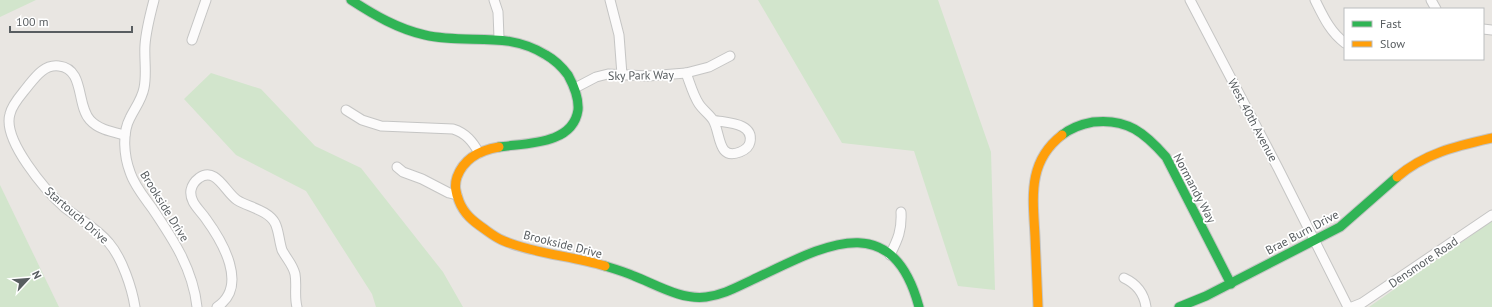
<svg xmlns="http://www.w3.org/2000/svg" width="1492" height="307" viewBox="0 0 1492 307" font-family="'PT Sans',sans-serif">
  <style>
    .green { fill: #d2e5cc }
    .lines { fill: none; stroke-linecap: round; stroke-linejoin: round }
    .street-casing { stroke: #c5c5c4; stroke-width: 11 }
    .fast-casing { stroke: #c5c5c4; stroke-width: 11 }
    .slow-casing { stroke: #c5c5c4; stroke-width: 11 }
    .street { stroke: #fcfbfb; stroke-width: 9 }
    .fast { stroke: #30b455; stroke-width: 9 }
    .slow { stroke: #ff9f0a; stroke-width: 9 }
    .labels { text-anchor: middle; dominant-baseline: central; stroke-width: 3.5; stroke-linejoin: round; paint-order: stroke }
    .street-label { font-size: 12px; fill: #585d60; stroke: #fff }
  </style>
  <rect width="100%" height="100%" fill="#e9e6e2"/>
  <g class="green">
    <polygon points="0,0 36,0 0,17"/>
    <polygon points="758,0 938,0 991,152 995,290 958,286 914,151 842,143"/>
    <polygon points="211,73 261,89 315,146 361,168 443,272 463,307 376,307 372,294 306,191 236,155 184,99"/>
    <polygon points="0,185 59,307 0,307"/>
    <polygon points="1492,221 1492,307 1369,307"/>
  </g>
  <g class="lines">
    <g class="street-casing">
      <g id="street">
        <path d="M154,0C150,15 146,30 145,45C144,59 147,74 144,88C142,99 135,108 130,118C122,133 124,156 130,172C134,185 144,197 152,208C173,239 193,269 197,307"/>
        <polyline points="494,0 498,12 499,38"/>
        <polyline points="610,0 619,35 622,75"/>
        <polyline points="1190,0 1278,168 1348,307"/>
        <path d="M1315,0C1323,16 1330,32 1345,43"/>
        <polyline points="1431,0 1436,9"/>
        <polyline points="1483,29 1492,30"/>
        <polyline points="192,40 206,0"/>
        <path d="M686,73C690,83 693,95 699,104C703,110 710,115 713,120C721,133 717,161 740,152C745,150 749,147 750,142C754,122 725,123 713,120"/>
        <polyline points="575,88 596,77 608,74 648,76 686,73 709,67 730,56"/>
        <path d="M346,110L362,120L381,126L453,129C466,133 473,142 479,153"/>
        <path d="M125,135C113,132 99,130 90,120C76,105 85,69 59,66C45,64 36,76 28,86C22,94 12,104 10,114C2,140 46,191 64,207C79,219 97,228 109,243C122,258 132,288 135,307"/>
        <polyline points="397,167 403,172 422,179 449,193 457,195"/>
        <path d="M890,255C898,239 902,230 901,212"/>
        <path d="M1124,278C1137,284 1144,293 1146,307"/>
        <path d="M217,307C249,286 222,241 206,219C200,210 189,202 191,190C192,185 195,181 199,178C216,166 225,192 237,200C248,207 268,210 275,223C279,231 279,241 282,250C286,258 293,265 295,274C297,285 294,296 297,307"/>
        <polyline points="1352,307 1362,303 1492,215"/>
      </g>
    </g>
    <g class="fast-casing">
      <g id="fast">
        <path d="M351,0C374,15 398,29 425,35C468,45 506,30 546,55C555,60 562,67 568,75C574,86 579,98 578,110C573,145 526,143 499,147"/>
        <path d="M1062,135C1071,128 1082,124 1093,122C1127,118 1145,133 1166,157L1231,284"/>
        <path d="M605,266C615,269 625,272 634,276C657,285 681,300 706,297C723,295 737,287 752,280C819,249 891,203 919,307"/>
        <polyline points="1179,307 1206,296 1340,227 1397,177"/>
      </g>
    </g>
    <g class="slow-casing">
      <g id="slow">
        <path d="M499,147C481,150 464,158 457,177C454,186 456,193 459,201C464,214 473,221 483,228C490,233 496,238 504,241C535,254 573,256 605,266"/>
        <path d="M1397,177C1425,153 1457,146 1492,138"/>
        <path d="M1038,307C1037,283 1036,260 1035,236C1033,198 1027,162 1062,135"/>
      </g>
    </g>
    <use href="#street" class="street"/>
    <use href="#fast" class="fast"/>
    <use href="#slow" class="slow"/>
  </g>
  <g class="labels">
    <g class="street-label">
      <text transform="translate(641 75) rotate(-1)">Sky Park Way</text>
      <text transform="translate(1253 120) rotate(62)">West 40th Avenue</text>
      <text transform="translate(1195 188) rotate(62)">Normandy Way</text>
      <text transform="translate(165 206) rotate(58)">Brookside Drive</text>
      <text transform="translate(77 215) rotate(41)">Startouch Drive</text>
      <text transform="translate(1302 232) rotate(-28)">Brae Burn Drive</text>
      <text transform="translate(563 244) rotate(14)">Brookside Drive</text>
      <text transform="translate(1423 262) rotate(-34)">Densmore Road</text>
    </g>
  </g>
  <rect x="1344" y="8" width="140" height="52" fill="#ffffff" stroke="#bcbebf"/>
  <rect x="1352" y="21" width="20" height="6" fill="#30b455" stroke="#bcbebf"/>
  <text x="1380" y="28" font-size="12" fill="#585d60">Fast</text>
  <rect x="1352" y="41" width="20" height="6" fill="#ff9f0a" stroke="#bcbebf"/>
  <text x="1380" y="48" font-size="12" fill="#585d60">Slow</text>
  <g transform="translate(28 279) rotate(64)" stroke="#ffffff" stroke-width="3" paint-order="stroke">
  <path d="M0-3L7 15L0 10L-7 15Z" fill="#585d60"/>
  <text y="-6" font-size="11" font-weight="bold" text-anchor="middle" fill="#585d60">N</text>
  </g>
  <path d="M10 26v6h122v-6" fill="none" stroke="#585d60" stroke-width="2"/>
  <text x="16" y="26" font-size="12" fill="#585d60" stroke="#ffffff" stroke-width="3" paint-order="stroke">100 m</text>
</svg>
